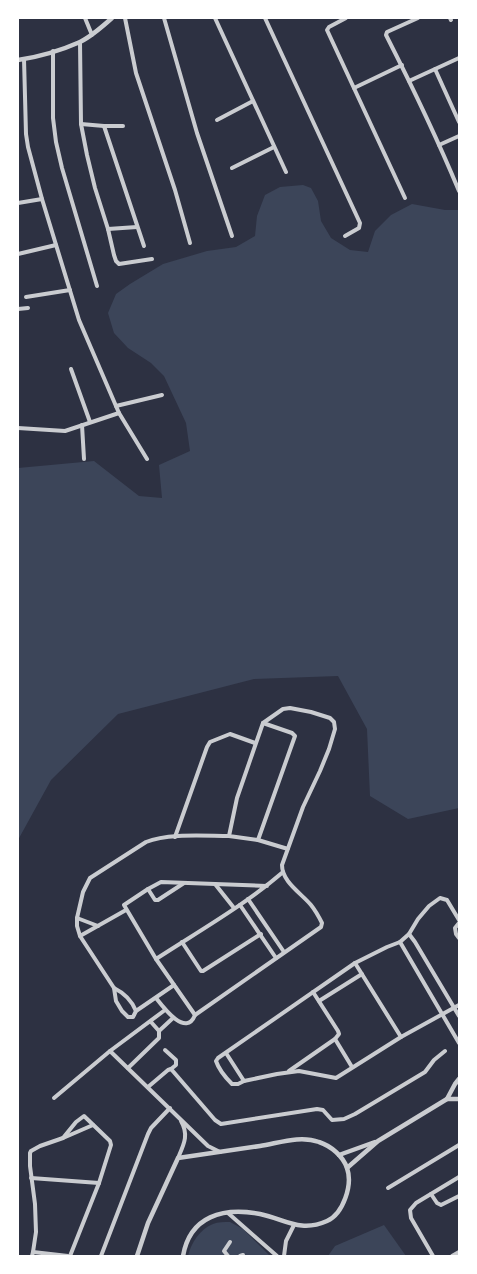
<svg xmlns="http://www.w3.org/2000/svg" width="477" height="1274" viewBox="0 0 477 1274" font-family="Quicksand,sans-serif">
  <style>
    .green { fill: #3c4559 }
    .lines { fill: none; stroke-linecap: round; stroke-linejoin: round }
    .minor { stroke: #caccd0; stroke-width: 4 }
    .tertiary { stroke: #caccd0; stroke-width: 4.5 }
  </style>
  <rect width="100%" height="100%" fill="#2d3142"/>
  <g class="green">
    <polygon points="303,185 311,188 318,201 321,221 331,238 350,250 368,252 375,231 391,215 412,204 445,210 459,210 459,808 408,819 370,796 367,729 338,676 254,679 118,714 51,780 18,840 18,468 94,461 139,496 162,498 159,465 190,451 186,423 164,376 151,363 128,348 114,333 108,313 116,294 130,284 163,264 207,251 236,247 255,236 257,216 265,195 280,187"/>
    <path d="M230,1222L243,1229L270,1256H188C191,1243 200,1229 213,1224C218,1222 224,1222 230,1222Z"/>
    <polygon points="384,1225 406,1256 328,1256 335,1246"/>
  </g>
  <g class="lines">
    <g class="minor">
      <polyline points="85,18 92,35"/>
      <polyline points="125,18 136,73 175,190 190,243"/>
      <polyline points="164,18 197,133 232,236"/>
      <polyline points="215,18 286,172"/>
      <polyline points="265,18 360,223 359,228 345,236"/>
      <polyline points="346,18 329,27 327,30 405,198"/>
      <path d="M418,18L387,32L386,35C412,86 437,138 459,191"/>
      <polyline points="450,18 451,20"/>
      <polyline points="80,42 81,124 87,155 95,188 108,229 114,255 116,261 119,264 152,259"/>
      <polyline points="53,51 53,118 56,142 62,168 97,286"/>
      <polyline points="24,59 26,134 28,147 42,199 79,320 119,413 147,459"/>
      <polyline points="435,69 459,122"/>
      <polyline points="409,81 459,58"/>
      <polyline points="354,88 402,65"/>
      <polyline points="217,120 253,101"/>
      <polyline points="81,124 104,126 123,126"/>
      <polyline points="104,126 144,246"/>
      <polyline points="439,145 459,136"/>
      <polyline points="232,168 274,147"/>
      <polyline points="18,203 42,199"/>
      <polyline points="108,229 137,227"/>
      <polyline points="18,254 56,245"/>
      <polyline points="26,297 70,290"/>
      <polyline points="18,309 28,308"/>
      <polyline points="71,369 90,422"/>
      <polyline points="116,406 162,395"/>
      <polyline points="82,425 84,459"/>
      <polyline points="18,428 65,431 119,413"/>
      <polyline points="175,837 207,747 210,742 230,734 255,743"/>
      <polyline points="258,840 295,736 292,733 263,723"/>
      <polyline points="215,884 234,908"/>
      <path d="M267,886L161,882L148,889L124,905L156,959C199,931 245,905 283,872"/>
      <polyline points="148,889 155,900 158,900 184,883"/>
      <polyline points="248,899 284,952"/>
      <polyline points="240,905 276,958"/>
      <polyline points="77,918 98,926"/>
      <path d="M459,920L447,900L440,898L429,906L418,919L409,934L400,942L387,947L355,963L218,1058L216,1061C219,1070 225,1077 232,1084H238L244,1081L277,1074L299,1071L336,1078L401,1037L459,1005"/>
      <polyline points="459,923 455,928 456,934 459,938"/>
      <polyline points="409,934 415,942 459,1016"/>
      <polyline points="80,936 126,910"/>
      <polyline points="182,942 201,971 203,971 261,934"/>
      <polyline points="400,942 459,1043"/>
      <polyline points="156,959 195,1015"/>
      <polyline points="355,963 401,1037"/>
      <path d="M174,985L136,1011L133,1017H128L122,1011L116,1001L114,988L80,936L77,926V918L83,892L90,878L146,842C168,833 205,836 229,836"/>
      <path d="M114,988C124,993 132,1001 136,1011"/>
      <path d="M156,998C163,1007 186,1038 195,1015L321,927L322,923C319,917 315,910 311,905C301,893 282,882 282,865L303,807L320,771L329,749L335,729L334,722L330,718L311,712L290,708L283,709L263,723L237,798L229,836L258,840L288,849"/>
      <polyline points="319,1001 362,974"/>
      <polyline points="151,1022 159,1031"/>
      <polyline points="335,1039 352,1067"/>
      <polyline points="110,1051 165,1010"/>
      <polyline points="226,1053 244,1081"/>
      <polyline points="128,1068 159,1038 159,1031 173,1018"/>
      <polyline points="171,1069 215,1120 221,1124 317,1109 323,1110 332,1120 344,1119 355,1114 425,1072 434,1060 445,1051"/>
      <polyline points="289,1071 335,1039 339,1034 338,1031 313,992"/>
      <polyline points="148,1087 168,1070 171,1069 176,1065 176,1060 165,1050"/>
      <polyline points="54,1098 110,1051 208,1146 220,1152"/>
      <polyline points="63,1138 76,1122 84,1116 110,1141 111,1145 99,1183 70,1256"/>
      <path d="M178,1158C184,1144 189,1135 181,1121"/>
      <polyline points="31,1178 99,1183"/>
      <polyline points="388,1188 459,1145"/>
      <polyline points="431,1194 437,1203 441,1205 459,1196"/>
      <polyline points="228,1213 277,1256"/>
      <polyline points="33,1252 68,1256"/>
      <polyline points="32,1256 33,1252 36,1232 35,1204 30,1166 30,1153 31,1151 40,1146 63,1138 93,1125"/>
      <polyline points="101,1256 148,1134 151,1128 170,1108"/>
      <polyline points="228,1256 224,1251 230,1242"/>
      <polyline points="240,1256 243,1255"/>
      <polyline points="284,1256 286,1241 294,1225"/>
      <polyline points="433,1256 411,1218 410,1210 416,1203 459,1177"/>
      <polyline points="452,1256 459,1252"/>
    </g>
    <g class="tertiary">
      <path d="M18,60C38,57 62,50 80,42C92,36 102,27 112,18"/>
      <polyline points="447,1099 455,1084 459,1079"/>
      <polyline points="339,1155 375,1142"/>
      <polyline points="347,1168 378,1141 447,1099 459,1099"/>
      <path d="M137,1256L148,1223L178,1158C206,1154 233,1150 260,1146C279,1143 300,1135 319,1142C331,1146 343,1156 347,1168C353,1185 343,1214 327,1221C300,1233 285,1219 260,1214C223,1207 190,1216 183,1256"/>
    </g>
  </g>
  <rect width="477" height="1274" fill="none" stroke="#ffffff" stroke-width="38"/>
</svg>
